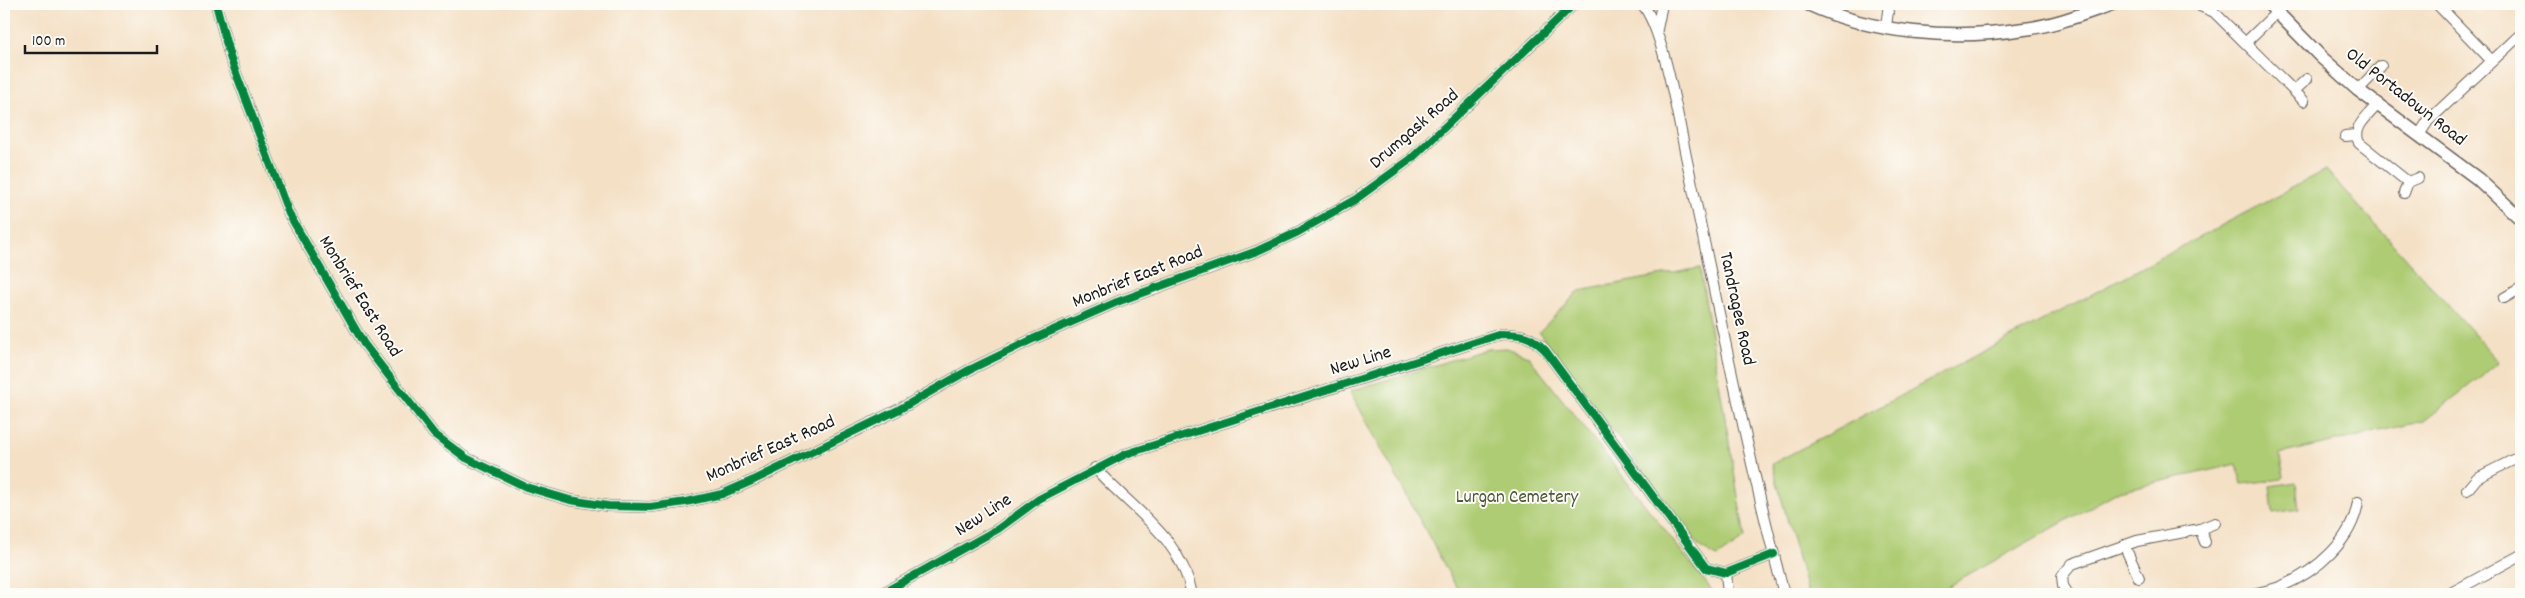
<svg xmlns="http://www.w3.org/2000/svg" width="2525" height="598" viewBox="0 0 2525 598" font-family="Dekko,sans-serif">
  <style>
    .green { fill: #aecc73; stroke: #657448 }
    .lines { fill: none; stroke-linecap: round; stroke-linejoin: round }
    .minor-casing { stroke: #686157; stroke-width: 12 }
    .major-casing { stroke: #686157; stroke-width: 15 }
    .minor { stroke: #fff; stroke-width: 10 }
    .major { stroke: #fff; stroke-width: 12 }
    .cycleway-casing { stroke: #fdfcf7; stroke-width: 11 }
    .cycleway { stroke: #00873e; stroke-width: 8 }
    .labels { text-anchor: middle; dominant-baseline: central; stroke-width: 4; stroke-linejoin: round; paint-order: stroke }
    .street-label { font-size: 19px; fill: #1c1c1c; stroke: #fdfcf7 }
    .park-label { font-size: 19px; fill: #4f5a3a; stroke: #fdfcf7 }
  </style>
  <rect width="100%" height="100%" fill="#fdfcf7"/>
  <filter id="ink" filterUnits="userSpaceOnUse"><feTurbulence type="fractalNoise" baseFrequency=".02" numOctaves="2"/><feDisplacementMap in="SourceGraphic" scale="10" xChannelSelector="R" yChannelSelector="G"/><feConvolveMatrix kernelMatrix="1 2 1 2 8 2 1 2 1" color-interpolation-filters="sRGB"/></filter>
  <filter id="wash" filterUnits="userSpaceOnUse"><feTurbulence type="fractalNoise" baseFrequency=".0096" numOctaves="4" result="noise"/><feDisplacementMap in="SourceGraphic" scale="20" xChannelSelector="R" yChannelSelector="G"/><feGaussianBlur stdDeviation="1.12" result="paint"/><feColorMatrix in="noise" values="0 0 0 0 0 0 0 0 0 0 0 0 0 0 0 0 0 1.4 0 .05"/><feComposite in="paint" operator="in"/></filter>
  <g filter="url(#wash)">
    <rect width="100%" height="100%" fill="#f4e0c5"/>
    <g class="green">
      <polygon points="2326,170 2499,362 2424,421 2279,454 2281,457 2284,477 2282,479 2242,484 2237,464 2119,491 1935,594 1808,594 1772,464"/>
      <polygon points="1700,268 1745,538 1717,557 1700,547 1539,332 1579,291"/>
      <polygon points="1507,348 1528,356 1715,594 1460,594 1350,391 1487,349"/>
      <polygon points="2296,482 2299,509 2273,513 2270,486"/>
    </g>
  </g>
  <g filter="url(#ink)">
    <g class="lines">
      <g class="minor-casing">
        <g id="minor">
          <polyline points="216,4 230,57 289,214 364,344 434,434 466,458 526,487 570,500 608,506 650,507 686,502 722,494 754,480 898,410 969,370 1033,339 1117,302 1257,251 1298,232 1356,199 1411,159 1574,4"/>
          <path d="M1642,4C1665,30 1680,132 1689,170C1719,312 1747,454 1784,594"/>
          <polyline points="2437,4 2492,61"/>
          <polyline points="2200,6 2214,12 2304,101"/>
          <polyline points="1886,26 1889,4"/>
          <polyline points="1657,29 1662,4"/>
          <polyline points="2246,42 2277,12"/>
          <polyline points="2295,90 2307,79"/>
          <polyline points="2358,90 2381,66"/>
          <path d="M2377,105C2367,117 2352,127 2359,143L2408,182"/>
          <polyline points="2419,135 2428,121 2521,34"/>
          <polyline points="2345,136 2356,135"/>
          <polyline points="2404,193 2408,182 2418,178"/>
          <polyline points="2504,298 2521,288"/>
          <path d="M1095,468C1132,510 1180,535 1192,594"/>
          <polyline points="2467,490 2477,478 2521,456"/>
          <polyline points="2200,529 2205,542"/>
          <polyline points="2124,545 2139,578"/>
          <polyline points="1726,573 1728,594"/>
          <path d="M881,594L998,529L1039,499L1126,454L1501,334C1522,334 1530,335 1545,350L1706,568L1726,573L1774,554"/>
          <polyline points="2068,594 2063,586 2062,576 2072,564 2137,541 2200,529 2215,523"/>
          <path d="M2252,594C2262,592 2273,590 2282,586C2317,571 2352,541 2358,502"/>
          <polyline points="2449,594 2521,555"/>
        </g>
      </g>
      <g class="major-casing">
        <g id="major">
          <path d="M1808,4C1873,34 1954,40 2024,29C2055,25 2083,14 2112,4"/>
          <polyline points="2269,4 2321,57 2358,90 2478,179 2521,219"/>
        </g>
      </g>
      <use href="#minor" class="minor"/>
      <use href="#major" class="major"/>
      <g class="cycleway-casing">
        <g id="cycleway">
          <polyline points="216,4 230,57 289,214 364,344 434,434 466,458 526,487 570,500 608,506 650,507 686,502 722,494 754,480 898,410 969,370 1033,339 1117,302 1257,251 1298,232 1356,199 1411,159 1574,4"/>
          <path d="M881,594L998,529L1039,499L1126,454L1501,334C1522,334 1530,335 1545,350L1706,568L1726,573L1774,554"/>
        </g>
      </g>
      <use href="#cycleway" class="cycleway"/>
    </g>
  </g>
  <g class="labels">
    <g class="street-label">
      <text transform="translate(2405 98) rotate(38)">Old Portadown Road</text>
      <text transform="translate(1415 130) rotate(-41)">Drumgask Road</text>
      <text transform="translate(1138 278) rotate(-22)">Monbrief East Road</text>
      <text transform="translate(359 297) rotate(58)">Monbrief East Road</text>
      <text transform="translate(1736 309) rotate(78)">Tandragee Road</text>
      <text transform="translate(1361 362) rotate(-17)">New Line</text>
      <text transform="translate(771 450) rotate(-24)">Monbrief East Road</text>
      <text transform="translate(984 516) rotate(-33)">New Line</text>
    </g>
    <g class="park-label">
      <text x="1517" y="498">Lurgan Cemetery</text>
    </g>
  </g>
  <rect width="2525" height="598" fill="none" stroke="#fdfcf7" stroke-width="20"/>
  <path d="M25 45v8h132v-8" fill="none" stroke="#1c1c1c" stroke-width="2.5"/>
  <text x="32" y="45" font-size="15" fill="#1c1c1c" stroke="#fdfcf7" stroke-width="4" paint-order="stroke">100 m</text>
</svg>
